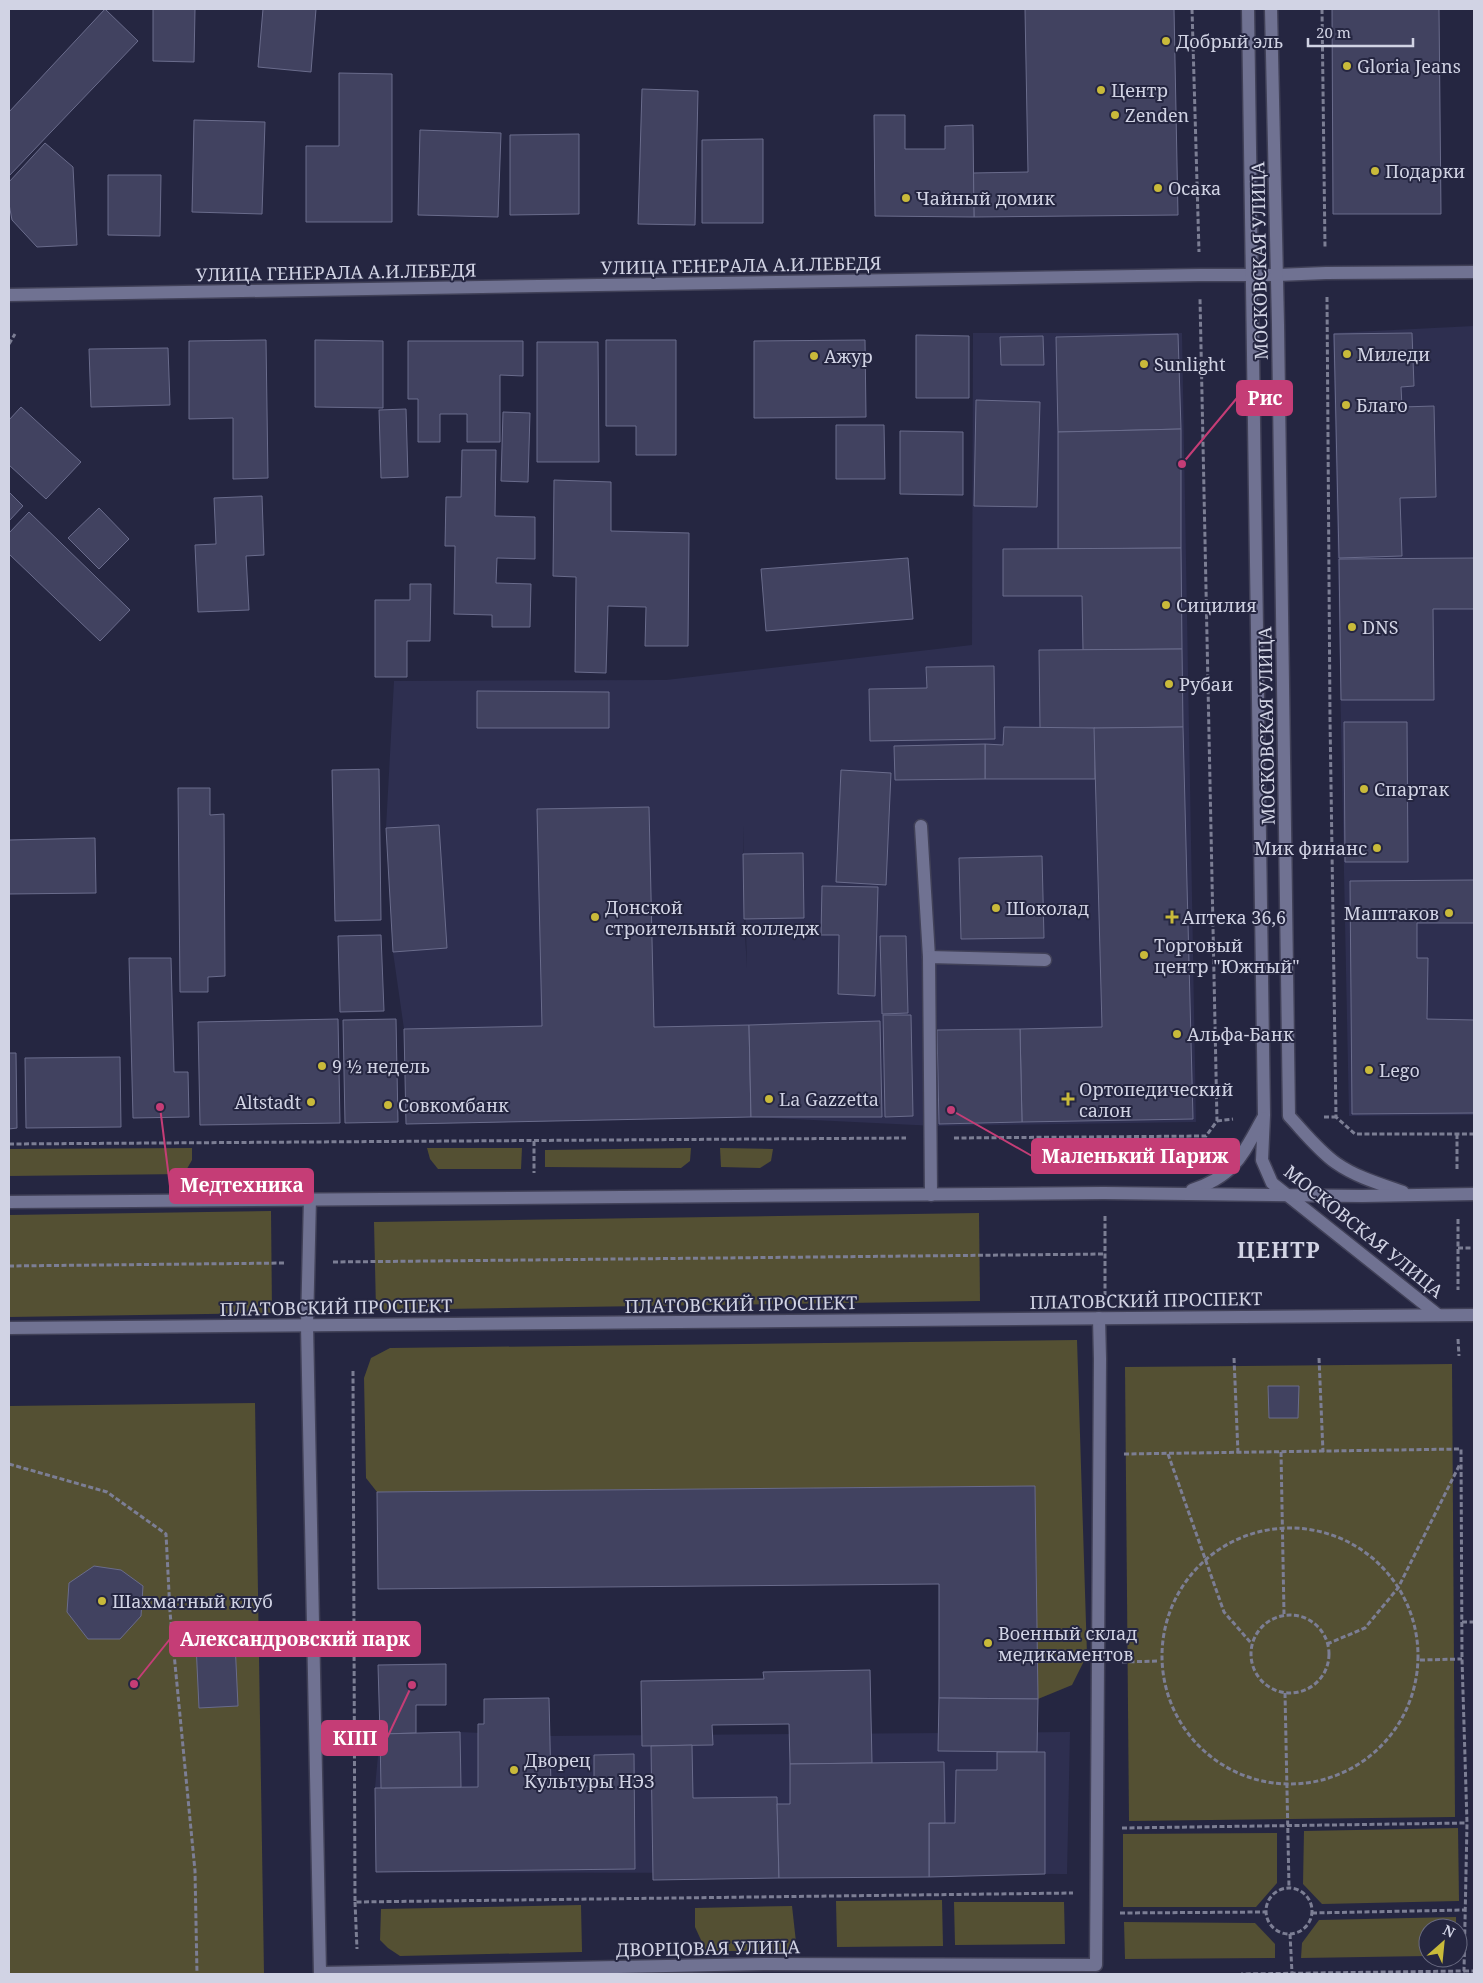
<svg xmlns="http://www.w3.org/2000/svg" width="1483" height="1983" viewBox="0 0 1483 1983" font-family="'Noto Serif',serif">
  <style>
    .built { fill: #2e2f50; fill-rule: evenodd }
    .green { fill: #545033 }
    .building { fill: #414260; stroke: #6a6c8c }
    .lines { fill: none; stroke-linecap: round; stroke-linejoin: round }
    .lane-casing { stroke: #414158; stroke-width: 15 }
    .street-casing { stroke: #414158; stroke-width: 15 }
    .secondary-casing { stroke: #414158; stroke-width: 15 }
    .path { stroke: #7c7e94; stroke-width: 3; stroke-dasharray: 5 2.5; stroke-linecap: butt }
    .lane { stroke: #707292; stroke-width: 12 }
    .street { stroke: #707292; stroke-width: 12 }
    .secondary { stroke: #707292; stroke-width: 12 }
    .poi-dot { fill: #c9ba3a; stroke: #252641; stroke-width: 2 }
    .labels { text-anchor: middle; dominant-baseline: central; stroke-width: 4; stroke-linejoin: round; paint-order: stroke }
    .poi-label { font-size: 18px; fill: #d1d3e4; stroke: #252641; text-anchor: start }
    .street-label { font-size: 18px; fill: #d1d3e4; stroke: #252641 }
    .district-label { font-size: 22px; font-weight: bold; letter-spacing: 1px; fill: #d1d3e4; stroke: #252641 }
    .leader { fill: none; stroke: #c53d76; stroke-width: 2 }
    .callout-dot { fill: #c53d76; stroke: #252641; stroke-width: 2 }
    .callout { fill: #c53d76; stroke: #c53d76; stroke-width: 2 }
    .callout-label { font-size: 19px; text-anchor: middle; font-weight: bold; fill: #fff }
  </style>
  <rect width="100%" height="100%" fill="#252641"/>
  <g class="built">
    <polygon points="1474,326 1474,1115 1349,1116 1333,333"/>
    <path d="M973,333H1182L1196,1122L936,1126L751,1117L406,1124L404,1029L393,952L386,828L394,681L666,680L972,645ZM743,825L747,967V968L744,919Z"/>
    <polygon points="460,1732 545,1736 1070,1732 1067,1874 376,1872 375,1788 380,1734"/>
  </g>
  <g class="green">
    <polygon points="192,1148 192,1160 184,1174 9,1176 9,1149"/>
    <polygon points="427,1148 522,1148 521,1169 438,1169 430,1159"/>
    <polygon points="691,1148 690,1161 681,1168 545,1167 545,1150"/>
    <polygon points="720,1148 773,1149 771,1161 760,1168 721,1167"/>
    <polygon points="271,1211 272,1313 9,1317 9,1215"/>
    <polygon points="979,1213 980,1301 376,1310 374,1222"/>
    <polygon points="1077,1340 1087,1655 1072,1685 1038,1699 1035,1486 377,1492 366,1478 364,1378 371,1358 390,1348"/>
    <polygon points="1452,1364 1455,1817 1129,1821 1125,1367"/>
    <polygon points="255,1403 264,1974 9,1974 9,1406"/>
    <polygon points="1458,1828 1459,1901 1322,1904 1303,1884 1304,1831"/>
    <polygon points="1277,1833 1277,1883 1256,1907 1123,1907 1123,1834"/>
    <polygon points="942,1900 943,1946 837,1947 836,1901"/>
    <polygon points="1064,1902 1065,1944 955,1945 954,1902"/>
    <polygon points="581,1905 582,1952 400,1956 388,1948 380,1940 381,1909"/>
    <polygon points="792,1906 797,1951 706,1951 695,1927 695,1908"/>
    <polygon points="1456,1917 1456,1928 1428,1928 1428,1956 1301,1958 1302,1943 1319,1920"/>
    <polygon points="1124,1922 1255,1923 1275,1944 1275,1958 1125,1959"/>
  </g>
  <g class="building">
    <polygon points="105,9 138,41 9,176 9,112"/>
    <polygon points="153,9 195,9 194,62 153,61"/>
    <polygon points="263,9 316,9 311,72 258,67"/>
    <polygon points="1025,9 1174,9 1178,215 974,217 973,173 1028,172"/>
    <polygon points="1332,9 1439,9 1441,214 1333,214"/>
    <polygon points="339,73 392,74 392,222 306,222 306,146 339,146"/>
    <polygon points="642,89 698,91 695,225 638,224"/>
    <polygon points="874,115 905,115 905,149 945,149 945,126 973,125 974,217 875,216"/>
    <polygon points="194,120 265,122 262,214 192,212"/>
    <polygon points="420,130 501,133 498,217 418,215"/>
    <polygon points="579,134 579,214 510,215 510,135"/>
    <polygon points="763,139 763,223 702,223 702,140"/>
    <polygon points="45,143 73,167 77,245 37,247 12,220 9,204 9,182"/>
    <polygon points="108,175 161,175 160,236 108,235"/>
    <polygon points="1412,333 1414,386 1401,387 1402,407 1434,406 1436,497 1400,498 1402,556 1339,558 1334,334"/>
    <polygon points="1178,334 1181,429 1058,432 1056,337"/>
    <polygon points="916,335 969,336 969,398 916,398"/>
    <polygon points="1043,336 1044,365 1001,365 1000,337"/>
    <polygon points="266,340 268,478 233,479 233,418 189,419 189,341"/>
    <polygon points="315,340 383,341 383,408 315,407"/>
    <polygon points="606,340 676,340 676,455 636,455 636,426 606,426"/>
    <polygon points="865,340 866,417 754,418 754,341"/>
    <polygon points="408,341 523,341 523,376 500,375 500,442 467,442 467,414 440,414 440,442 418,442 418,399 408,399"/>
    <polygon points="537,342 598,342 599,462 537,462"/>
    <polygon points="168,348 170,405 91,407 89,349"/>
    <polygon points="976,400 1040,402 1037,507 974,506"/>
    <polygon points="21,407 81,462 46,499 9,465 9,420"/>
    <polygon points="406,409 408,477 381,478 379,410"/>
    <polygon points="503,412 530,413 528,482 501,481"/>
    <polygon points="836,425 884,425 885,479 836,479"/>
    <polygon points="1181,429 1181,548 1058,549 1058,432"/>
    <polygon points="900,431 963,432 963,495 900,494"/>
    <polygon points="462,450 496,450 495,516 535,517 535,559 497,558 496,583 531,584 530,627 492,627 492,615 454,614 455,546 445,546 446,497 461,497"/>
    <polygon points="554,480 611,482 611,531 689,533 688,646 645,646 646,607 608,606 606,673 575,672 576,577 553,576"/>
    <polygon points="9,492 23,506 9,521"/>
    <polygon points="262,496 264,555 246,556 249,610 198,612 195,545 216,544 214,498"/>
    <polygon points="99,508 129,539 99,569 68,538"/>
    <polygon points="29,512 130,610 100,641 9,554 9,533"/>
    <polygon points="1181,548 1182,649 1083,650 1082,596 1003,596 1003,549"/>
    <polygon points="908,558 913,619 766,631 761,569"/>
    <polygon points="1474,558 1474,609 1433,609 1434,700 1341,700 1339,559"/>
    <polygon points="410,584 431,584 430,641 407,641 407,677 375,677 375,600 410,600"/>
    <polygon points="1182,649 1183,727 1040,729 1039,650"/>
    <polygon points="994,666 995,739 870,741 869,689 927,688 926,667"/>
    <polygon points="477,691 609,692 609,728 477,728"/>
    <polygon points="1344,722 1407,722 1408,862 1345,862"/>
    <polygon points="1004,727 1095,728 1095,779 985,779 985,744 1003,745"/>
    <polygon points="1183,727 1193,1119 1022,1122 1020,1029 1102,1027 1094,728"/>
    <polygon points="985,744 985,779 895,780 894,746"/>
    <polygon points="379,769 381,920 335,921 332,770"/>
    <polygon points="841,770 891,773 886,885 836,882"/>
    <polygon points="178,788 210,788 210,815 224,814 225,976 208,977 208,992 180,992"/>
    <polygon points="649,807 654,1027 749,1025 751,1117 406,1124 404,1029 542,1026 537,809"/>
    <polygon points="439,825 447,948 393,952 386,828"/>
    <polygon points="95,838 96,893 9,894 9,840"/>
    <polygon points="803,853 804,918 744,919 743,854"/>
    <polygon points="1042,856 1044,938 961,939 959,858"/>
    <polygon points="1474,880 1474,923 1417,923 1417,958 1428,958 1427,1019 1474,1020 1474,1113 1352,1114 1350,881"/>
    <polygon points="822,886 878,887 875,996 838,994 839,935 821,935"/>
    <polygon points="381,935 384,1011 340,1012 338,936"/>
    <polygon points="880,936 906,936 908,1013 882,1014"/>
    <polygon points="129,958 171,958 174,1072 188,1072 189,1117 133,1118"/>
    <polygon points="883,1015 911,1015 913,1116 885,1117"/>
    <polygon points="338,1019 340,1123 200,1125 198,1022"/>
    <polygon points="396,1019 398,1122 345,1123 343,1020"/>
    <polygon points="880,1021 882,1117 751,1117 749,1025"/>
    <polygon points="1020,1029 1022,1122 939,1124 937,1030"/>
    <polygon points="9,1053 16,1053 17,1128 9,1129"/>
    <polygon points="120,1057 121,1127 26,1128 25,1058"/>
    <polygon points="1268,1386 1299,1386 1298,1418 1269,1418"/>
    <polygon points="1035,1486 1038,1699 939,1698 939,1584 378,1589 377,1492"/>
    <polygon points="94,1566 121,1570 143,1586 141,1616 120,1639 88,1639 67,1612 69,1583"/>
    <polygon points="235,1642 238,1706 199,1708 196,1644"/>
    <polygon points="446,1664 446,1705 416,1705 416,1733 380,1734 378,1665"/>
    <polygon points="870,1670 872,1763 790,1764 789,1724 712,1725 713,1745 642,1746 641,1681 764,1679 763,1672"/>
    <polygon points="549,1698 551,1787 594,1786 594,1755 634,1754 635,1869 376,1872 375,1788 478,1787 478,1724 484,1724 484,1699"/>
    <polygon points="939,1698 1038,1699 1037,1752 938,1751"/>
    <polygon points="460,1732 461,1787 381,1788 380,1734"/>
    <polygon points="692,1745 693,1798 777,1797 779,1878 653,1880 651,1746"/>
    <polygon points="997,1752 1045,1752 1045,1874 929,1877 929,1823 955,1823 956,1770 997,1770"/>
    <polygon points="944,1762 945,1823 929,1823 929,1877 779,1878 777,1804 790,1804 790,1764"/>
  </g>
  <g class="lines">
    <g class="lane-casing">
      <g id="lane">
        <polyline points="921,826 929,957"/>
        <polyline points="931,1195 929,957 1045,960"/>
      </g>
    </g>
    <g class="street-casing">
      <g id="street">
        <polyline points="9,295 1199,275 1277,275 1326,273 1474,272"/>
        <polyline points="307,1325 320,1973 764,1964 1096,1965 1100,1359 1099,1318"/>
      </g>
    </g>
    <g class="secondary-casing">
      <g id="secondary">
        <polyline points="1248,9 1264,1115 1262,1160 1272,1183 1438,1315"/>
        <path d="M1271,9L1278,325L1289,1116C1304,1132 1318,1150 1336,1163C1356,1177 1380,1184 1403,1192"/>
        <path d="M1192,1190C1236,1175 1242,1155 1263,1118"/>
        <polyline points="9,1202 1104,1193 1362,1196 1474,1194"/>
        <polyline points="307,1325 310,1198"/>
        <polyline points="9,1328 1474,1315"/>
      </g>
    </g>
    <g class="path">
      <polyline points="1192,9 1199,252"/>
      <polyline points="1322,9 1325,248"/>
      <polyline points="1327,297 1330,718 1336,1117 1355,1134 1474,1134"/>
      <polyline points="9,344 15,334"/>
      <polyline points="1324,1117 1336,1117"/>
      <polyline points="1217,1121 1233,1119"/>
      <polyline points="1457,1134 1457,1170"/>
      <polyline points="954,1138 1206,1136 1217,1121 1200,298"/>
      <polyline points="534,1141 534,1173"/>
      <polyline points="9,1144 906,1138"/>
      <polyline points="1105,1170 1106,1137"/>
      <polyline points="1105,1216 1105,1295"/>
      <polyline points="1458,1219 1458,1290"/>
      <polyline points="1458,1248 1474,1248"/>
      <polyline points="333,1262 1105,1254"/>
      <polyline points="9,1266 284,1263"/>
      <polyline points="1458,1339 1459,1356"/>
      <polyline points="1234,1358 1238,1453"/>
      <polyline points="1319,1358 1323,1452"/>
      <polyline points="353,1371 355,1902 1073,1893"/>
      <polyline points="1281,1452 1284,1614"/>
      <polyline points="1124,1454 1461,1449 1462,1659 1467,1823 1464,1971 1241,1974"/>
      <polyline points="1168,1454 1224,1612 1251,1643"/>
      <polyline points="9,1464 107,1492 166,1534 170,1612 195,1871 197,1974"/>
      <circle cx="1290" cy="1656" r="128"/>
      <circle cx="1290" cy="1654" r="39"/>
      <polyline points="1462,1622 1474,1622"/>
      <polyline points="1327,1644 1365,1628 1398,1588 1460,1464"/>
      <polyline points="1420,1660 1462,1659"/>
      <polyline points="1122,1662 1159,1661"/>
      <polyline points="1285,1693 1289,1887"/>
      <polyline points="1122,1828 1467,1823"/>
      <circle cx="1289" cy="1911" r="23"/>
      <polyline points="355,1902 357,1949"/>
      <polyline points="1120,1913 1265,1912"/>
      <polyline points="1312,1913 1464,1910"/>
      <polyline points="1290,1934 1292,1973"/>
      <polyline points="1464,1971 1474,1971"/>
    </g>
    <use href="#lane" class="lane"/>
    <use href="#street" class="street"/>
    <use href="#secondary" class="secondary"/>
  </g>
  <g class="poi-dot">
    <circle cx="1166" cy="41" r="5"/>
    <circle cx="1347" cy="66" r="5"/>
    <circle cx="1101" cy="90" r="5"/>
    <circle cx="1115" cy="115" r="5"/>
    <circle cx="1375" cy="171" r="5"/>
    <circle cx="1158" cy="188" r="5"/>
    <circle cx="906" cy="198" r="5"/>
    <circle cx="1347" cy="354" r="5"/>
    <circle cx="814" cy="356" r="5"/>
    <circle cx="1144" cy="364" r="5"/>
    <circle cx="1346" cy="405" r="5"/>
    <circle cx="1166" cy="605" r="5"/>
    <circle cx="1352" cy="627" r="5"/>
    <circle cx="1169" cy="684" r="5"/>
    <circle cx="1364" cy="789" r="5"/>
    <circle cx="1377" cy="848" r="5"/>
    <circle cx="996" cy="908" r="5"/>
    <circle cx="1449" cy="913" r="5"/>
    <circle cx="595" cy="917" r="5"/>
    <path d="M1169.5 909.5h5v5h5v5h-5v5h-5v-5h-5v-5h5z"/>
    <circle cx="1144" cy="955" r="5"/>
    <circle cx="1177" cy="1034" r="5"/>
    <circle cx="322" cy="1066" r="5"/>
    <circle cx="1369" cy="1070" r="5"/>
    <circle cx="769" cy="1099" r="5"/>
    <path d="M1065.5 1091.5h5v5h5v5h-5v5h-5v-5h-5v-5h5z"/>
    <circle cx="311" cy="1102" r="5"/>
    <circle cx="388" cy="1105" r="5"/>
    <circle cx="102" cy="1601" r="5"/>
    <circle cx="988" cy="1643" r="5"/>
    <circle cx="514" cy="1770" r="5"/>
  </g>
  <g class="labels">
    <g class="poi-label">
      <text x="1176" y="41">Добрый эль</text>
      <text x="1357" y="66">Gloria Jeans</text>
      <text x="1111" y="90">Центр</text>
      <text x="1125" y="115">Zenden</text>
      <text x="1385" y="171">Подарки</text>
      <text x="1168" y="188">Осака</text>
      <text x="916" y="198">Чайный домик</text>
      <text x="1357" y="354">Миледи</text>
      <text x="824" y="356">Ажур</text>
      <text x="1154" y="364">Sunlight</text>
      <text x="1356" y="405">Благо</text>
      <text x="1176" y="605">Сицилия</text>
      <text x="1362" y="627">DNS</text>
      <text x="1179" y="684">Рубаи</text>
      <text x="1374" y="789">Спартак</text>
      <text x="1367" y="848" text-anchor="end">Мик финанс</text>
      <text x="605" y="907">Донской<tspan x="605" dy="21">строительный колледж</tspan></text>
      <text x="1006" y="908">Шоколад</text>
      <text x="1439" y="913" text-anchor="end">Маштаков</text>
      <text x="1182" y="917">Аптека 36,6</text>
      <text x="1154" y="945">Торговый<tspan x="1154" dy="21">центр "Южный"</tspan></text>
      <text x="1187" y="1034">Альфа-Банк</text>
      <text x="332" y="1066">9 ½ недель</text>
      <text x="1379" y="1070">Lego</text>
      <text x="1079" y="1089">Ортопедический<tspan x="1079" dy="21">салон</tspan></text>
      <text x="779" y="1099">La Gazzetta</text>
      <text x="301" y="1102" text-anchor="end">Altstadt</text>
      <text x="398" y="1105">Совкомбанк</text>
      <text x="112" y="1601">Шахматный клуб</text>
      <text x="998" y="1633">Военный склад<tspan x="998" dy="21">медикаментов</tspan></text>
      <text x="524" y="1760">Дворец<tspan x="524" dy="21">Культуры НЭЗ</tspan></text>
    </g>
    <g class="street-label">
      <text transform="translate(1259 261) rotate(-91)">МОСКОВСКАЯ УЛИЦА</text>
      <text transform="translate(741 265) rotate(-1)">УЛИЦА ГЕНЕРАЛА А.И.ЛЕБЕДЯ</text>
      <text transform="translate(336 272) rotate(-1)">УЛИЦА ГЕНЕРАЛА А.И.ЛЕБЕДЯ</text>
      <text transform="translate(1266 726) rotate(-91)">МОСКОВСКАЯ УЛИЦА</text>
      <text transform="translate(1364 1231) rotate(39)">МОСКОВСКАЯ УЛИЦА</text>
      <text transform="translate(1146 1300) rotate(-1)">ПЛАТОВСКИЙ ПРОСПЕКТ</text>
      <text transform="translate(741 1304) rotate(-1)">ПЛАТОВСКИЙ ПРОСПЕКТ</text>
      <text transform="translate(336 1307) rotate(-1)">ПЛАТОВСКИЙ ПРОСПЕКТ</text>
      <text transform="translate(708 1948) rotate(-1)">ДВОРЦОВАЯ УЛИЦА</text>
    </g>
    <g class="district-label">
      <text x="1279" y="1249">ЦЕНТР</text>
    </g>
  </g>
  <path class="leader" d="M1182 464L1237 398M951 1110L1032 1156M160 1107L170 1186M134 1684L170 1639M412 1685L387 1738"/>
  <g class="callout-dot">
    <circle cx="1182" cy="464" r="5"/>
    <circle cx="951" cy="1110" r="5"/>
    <circle cx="160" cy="1107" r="5"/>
    <circle cx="134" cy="1684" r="5"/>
    <circle cx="412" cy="1685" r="5"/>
  </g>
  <g class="callout">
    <rect x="1237" y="381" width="55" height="34" rx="5"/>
    <rect x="1032" y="1139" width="207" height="34" rx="5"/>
    <rect x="170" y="1169" width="143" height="34" rx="5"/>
    <rect x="170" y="1622" width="250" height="34" rx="5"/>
    <rect x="322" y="1721" width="65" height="34" rx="5"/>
  </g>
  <g class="callout-label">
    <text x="1265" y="405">Рис</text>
    <text x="1135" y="1163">Маленький Париж</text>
    <text x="242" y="1192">Медтехника</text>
    <text x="295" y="1646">Александровский парк</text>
    <text x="355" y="1745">КПП</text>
  </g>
  <rect width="1483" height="1983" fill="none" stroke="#d1d3e4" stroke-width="20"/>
  <g transform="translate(1443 1943) rotate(27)"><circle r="24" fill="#252641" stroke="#6a6b82"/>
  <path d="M0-4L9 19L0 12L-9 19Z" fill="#c9ba3a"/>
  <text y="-8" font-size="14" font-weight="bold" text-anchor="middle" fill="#d1d3e4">N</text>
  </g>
  <path d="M1308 38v8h105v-8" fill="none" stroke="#d1d3e4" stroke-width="2.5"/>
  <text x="1316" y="38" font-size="15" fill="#d1d3e4" stroke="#252641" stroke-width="4" paint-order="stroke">20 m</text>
</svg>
